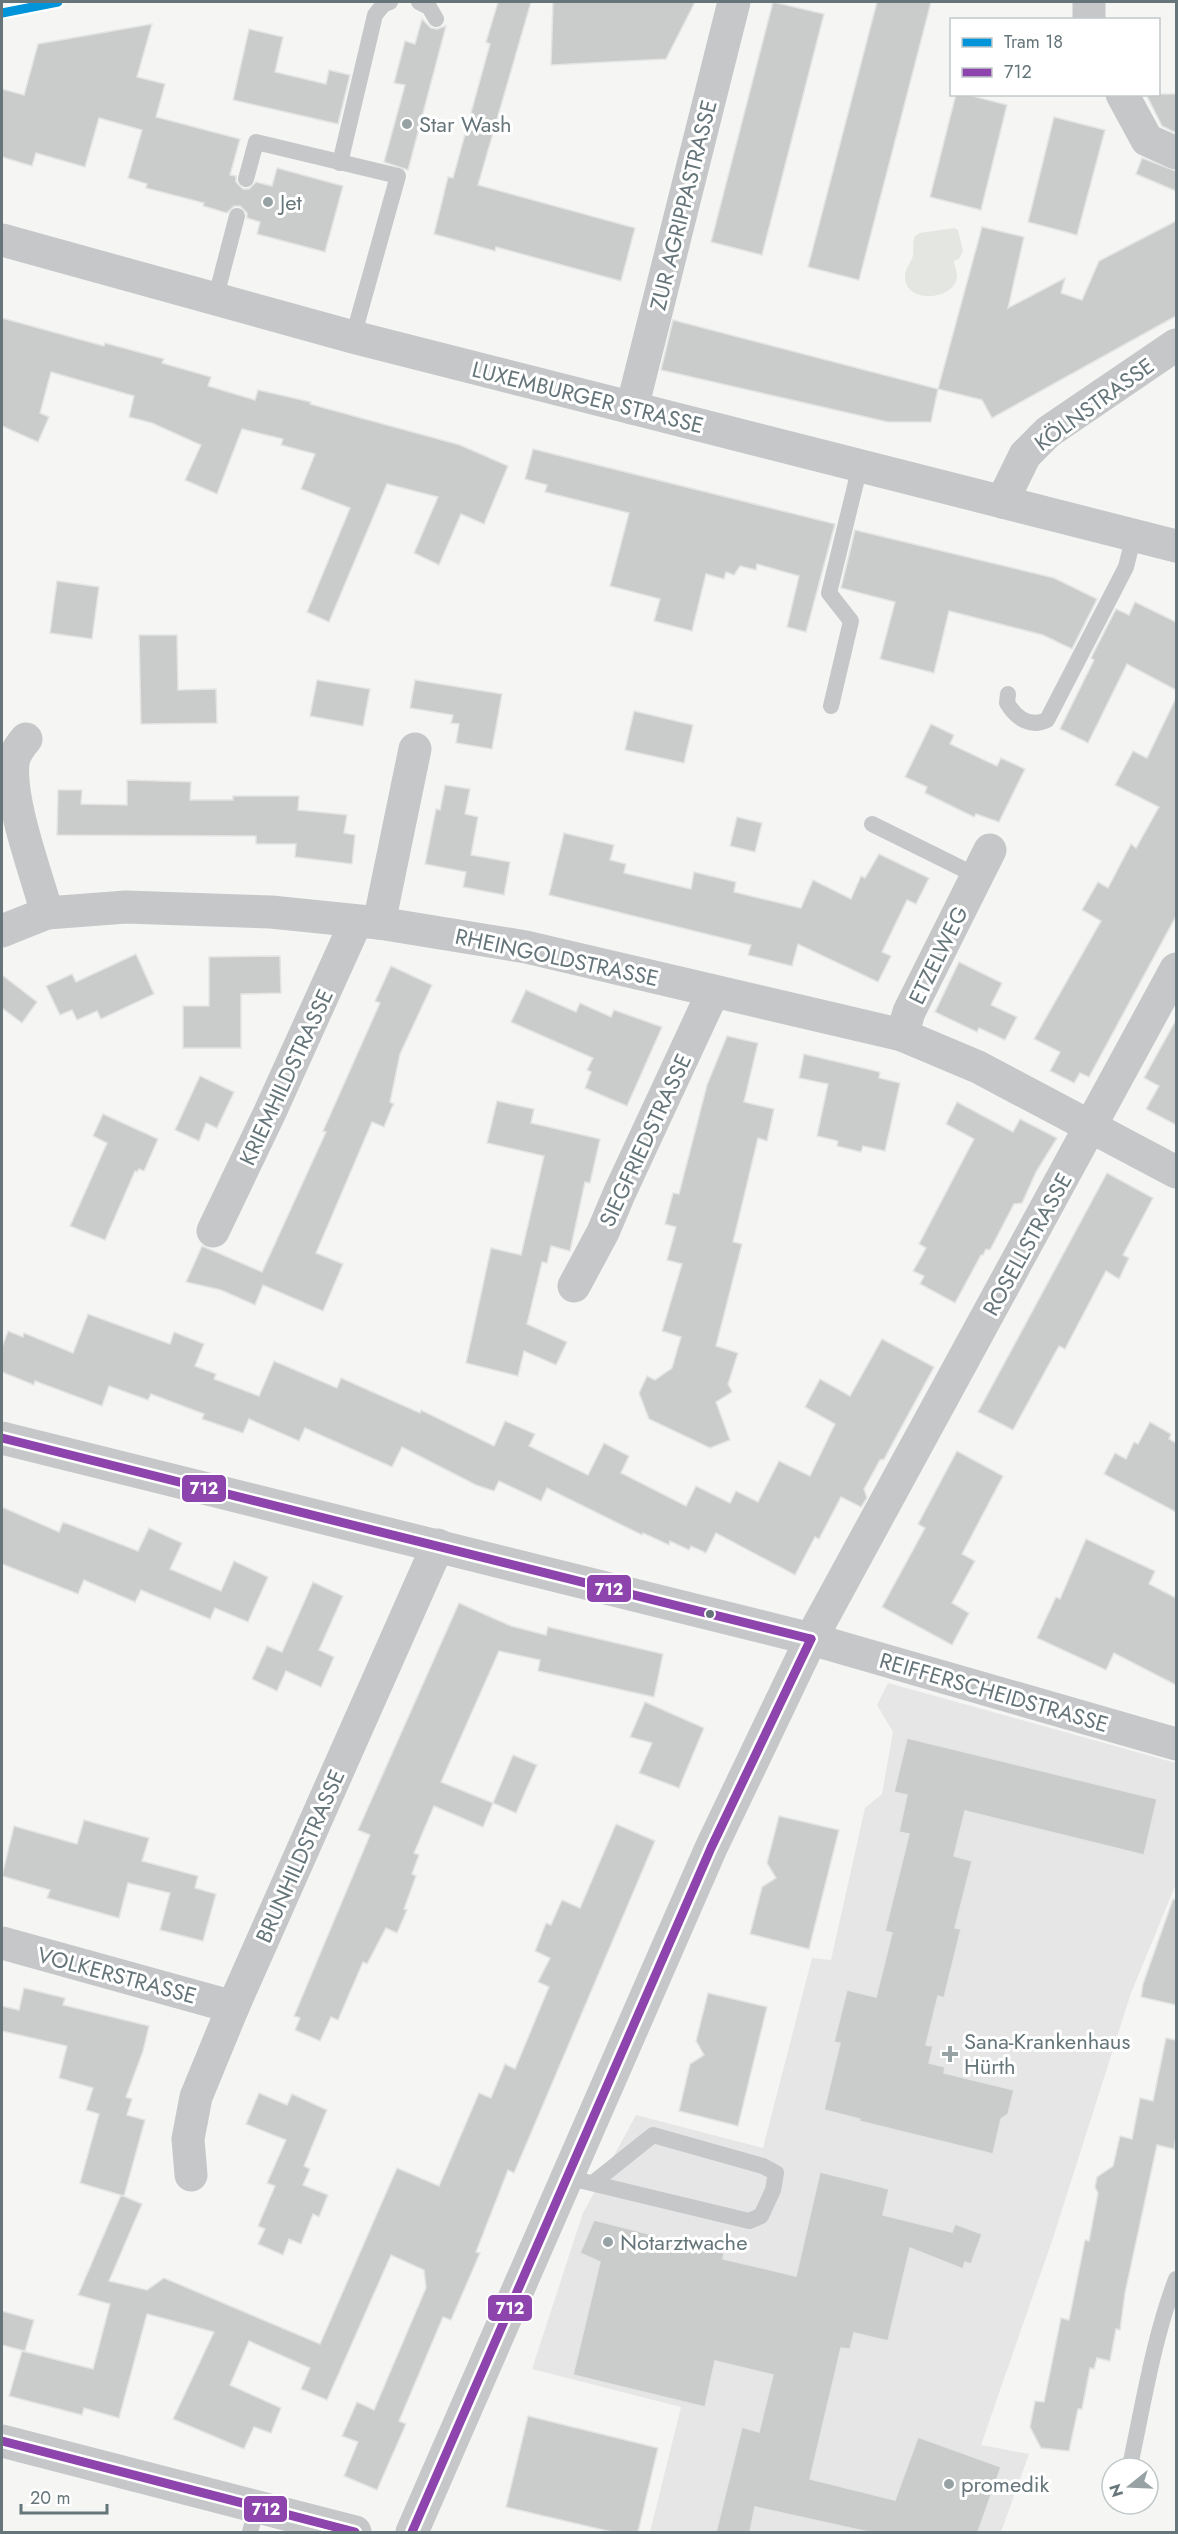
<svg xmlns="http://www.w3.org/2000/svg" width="1178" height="2534" viewBox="0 0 1178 2534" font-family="Jost,sans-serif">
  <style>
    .built { fill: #e5e6e5 }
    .green { fill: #e4e6e2 }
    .building { fill: #cacccc; stroke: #e4e4e4; stroke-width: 1.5 }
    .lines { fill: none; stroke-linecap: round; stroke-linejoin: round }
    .service { stroke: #c5c7c8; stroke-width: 16 }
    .minor { stroke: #c5c7c8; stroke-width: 33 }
    .tertiary { stroke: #c5c7c8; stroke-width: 33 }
    .bus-1-casing { stroke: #fff; stroke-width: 14 }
    .bus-1 { stroke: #8e44ad; stroke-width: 9 }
    .tram-1-casing { stroke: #fff; stroke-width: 14 }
    .tram-1 { stroke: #0095da; stroke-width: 9 }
    .poi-dot { fill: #97a2a5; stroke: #fff; stroke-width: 2 }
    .bus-dot { fill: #65757a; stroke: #fff; stroke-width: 2 }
    .labels { text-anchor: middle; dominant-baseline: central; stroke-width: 6; stroke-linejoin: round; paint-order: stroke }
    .poi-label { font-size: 22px; fill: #65757a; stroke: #fff; text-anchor: start }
    .street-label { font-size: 22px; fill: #65757a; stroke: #fff }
    .line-badge { stroke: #fff; stroke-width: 2 }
    .badge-label { font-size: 16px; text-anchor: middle; font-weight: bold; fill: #fff }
  </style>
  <rect width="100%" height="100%" fill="#f5f5f4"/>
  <polygon class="built" points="888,1683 1176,1763 1176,1884 1131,1993 1054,2235 981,2445 1029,2454 1001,2532 650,2532 681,2407 532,2369 583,2213 636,2115 763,2148 812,1958 831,1960 865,1808 882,1794 893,1732 877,1705"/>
  <path class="green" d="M954,228L958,230L963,251L959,259L954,261C954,265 957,271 957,275C957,301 904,305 905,276C905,268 912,262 913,255C914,248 912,243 915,236L920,233Z"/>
  <g class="building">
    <polygon points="498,2 531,2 478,185 635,228 621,281 496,247 495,251 434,234 448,177 453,178 490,44 486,42"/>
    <polygon points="553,2 695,2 666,59 551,65"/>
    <polygon points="773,2 824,14 762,255 711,242"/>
    <polygon points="877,2 931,2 859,280 808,267"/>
    <polygon points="422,19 431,28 437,29 446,26 408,170 384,162 405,85 394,83 405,41 415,44"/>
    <polygon points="152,24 137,77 165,84 156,117 240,139 230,175 236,176 236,182 243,189 249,189 256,182 272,186 277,168 343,186 325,252 257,234 260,222 247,218 247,213 240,206 234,206 227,213 203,206 204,203 146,188 147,184 128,178 142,130 99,118 85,167 36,153 32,166 2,157 2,89 24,95 38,44"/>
    <polygon points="249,29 283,37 275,72 326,84 329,70 350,75 338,124 233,100"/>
    <polygon points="956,94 965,94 1007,105 981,210 930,197"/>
    <polygon points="1146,94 1176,94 1176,133 1162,126"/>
    <polygon points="1054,117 1105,130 1077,235 1028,222"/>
    <polygon points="1142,158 1176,171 1176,191 1136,174"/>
    <polygon points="1176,221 1176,316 992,418 982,400 938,389 982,227 1024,237 1008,308 1065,278 1061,293 1082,300 1099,261"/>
    <polygon points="2,318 104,346 105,343 164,359 162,363 211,377 208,386 255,400 258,390 311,402 310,404 328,409 460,445 508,466 484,524 461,514 439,565 414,553 438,497 387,484 329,622 307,612 350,508 301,489 315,454 281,445 283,439 242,429 217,494 185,480 201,445 152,423 129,417 134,396 51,372 40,413 49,417 38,442 2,426"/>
    <polygon points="673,320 938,389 931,422 888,422 661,370"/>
    <polygon points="533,449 835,524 806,632 787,627 799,576 757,564 756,570 740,566 734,575 726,572 724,579 706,574 692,631 654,621 660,599 610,586 629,513 545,492 547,485 525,479"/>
    <polygon points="855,530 1054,578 1097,599 1072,649 1043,635 949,611 934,673 880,659 895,602 841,588"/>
    <polygon points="57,581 99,587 92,639 50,633"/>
    <polygon points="1135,602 1176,622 1176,690 1127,664 1088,743 1060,729 1094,660 1091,658 1116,609 1129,615"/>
    <polygon points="139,635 177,635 178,690 216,689 217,723 141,724"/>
    <polygon points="317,680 370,689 363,726 310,716"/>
    <polygon points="415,680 502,694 492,749 456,743 459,724 451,723 453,715 410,708"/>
    <polygon points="1176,698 1176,916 1089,1077 1080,1073 1074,1083 1050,1071 1060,1052 1034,1039 1101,921 1082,910 1098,882 1108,888 1131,844 1136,848 1159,807 1115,785 1133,751 1147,758"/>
    <polygon points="634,711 693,725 684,763 625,750"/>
    <polygon points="931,724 954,735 950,744 997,766 1001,758 1025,769 999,822 976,814 974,817 925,793 927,787 905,777"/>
    <polygon points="127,780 191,782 190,800 233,800 233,796 299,796 298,810 347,815 344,833 355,835 352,864 295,857 296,844 256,844 256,836 57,835 58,790 82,790 81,804 127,805"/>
    <polygon points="445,785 470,789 465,814 478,817 471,855 510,862 504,895 463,887 466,872 425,864 436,809 440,810"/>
    <polygon points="737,817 762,823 755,852 730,846"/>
    <polygon points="564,833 614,845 610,860 626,864 624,873 691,889 694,872 736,882 734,892 801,908 813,880 851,899 861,876 865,878 879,854 929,878 916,904 907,900 882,952 891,956 878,982 798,944 792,966 748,955 751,945 549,895"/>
    <polygon points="136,954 154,994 101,1019 97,1011 77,1020 72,1010 60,1015 46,986 72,974 76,982"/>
    <polygon points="280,956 281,993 241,994 241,1048 183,1048 183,1006 209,1006 209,957"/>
    <polygon points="959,962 1002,983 991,1005 1017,1017 1005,1040 979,1028 977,1032 935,1012"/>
    <polygon points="391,966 432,985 400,1054 390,1102 394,1104 392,1107 384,1127 372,1122 316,1253 343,1264 323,1311 263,1285 255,1305 221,1290 186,1282 202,1246 262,1272 326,1132 323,1131 380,1003 375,1001"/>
    <polygon points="2,975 37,1002 22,1023 2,1008"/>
    <polygon points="526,990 576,1012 580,1003 611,1017 614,1010 662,1027 627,1106 585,1088 591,1072 587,1070 593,1058 511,1022"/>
    <polygon points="1176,1020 1176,1125 1146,1109 1159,1086 1144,1078"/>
    <polygon points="727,1036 758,1043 744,1102 774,1109 767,1141 758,1138 733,1242 742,1244 716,1346 738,1353 728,1384 732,1392 716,1402 730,1440 710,1448 649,1419 639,1393 647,1376 655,1380 672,1368 681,1337 662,1331 682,1264 667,1260 676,1227 665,1224 673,1193 679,1194 707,1085"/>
    <polygon points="804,1054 880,1072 879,1078 900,1083 885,1151 863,1146 861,1152 837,1146 838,1141 817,1136 828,1084 799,1078"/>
    <polygon points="200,1076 234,1092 217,1128 206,1123 199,1141 175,1130"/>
    <polygon points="497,1101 534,1109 531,1123 600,1139 590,1183 585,1182 570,1251 551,1246 547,1263 542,1262 527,1324 567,1342 556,1365 524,1351 518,1376 466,1363 491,1248 521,1255 544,1156 487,1143"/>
    <polygon points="957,1102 1013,1132 1020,1119 1057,1138 1036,1172 1022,1203 1014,1204 990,1250 986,1249 983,1255 981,1255 955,1303 920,1284 924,1276 913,1271 926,1248 919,1244 974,1139 946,1124"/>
    <polygon points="103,1114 158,1139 144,1171 139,1169 137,1172 135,1171 105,1240 70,1226 107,1143 93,1136"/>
    <polygon points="1107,1173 1153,1198 1123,1255 1129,1258 1119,1279 1106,1271 1065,1349 1059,1346 1013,1430 978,1412"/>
    <polygon points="88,1314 170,1344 174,1332 204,1344 195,1366 216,1374 214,1379 259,1396 274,1361 337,1388 341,1378 420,1413 421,1410 494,1446 505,1421 535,1434 529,1446 588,1475 604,1443 629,1456 621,1473 686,1506 696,1486 730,1503 736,1491 758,1502 779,1461 810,1476 835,1424 805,1407 813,1392 820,1379 850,1396 882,1339 934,1367 884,1459 880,1460 864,1489 867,1498 861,1507 841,1497 819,1539 815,1537 795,1575 716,1533 706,1553 691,1546 689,1550 670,1541 669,1545 643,1533 642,1535 547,1488 541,1501 499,1481 494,1491 476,1485 402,1447 392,1467 305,1428 299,1441 249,1419 243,1433 202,1419 204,1414 151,1394 148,1400 109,1386 102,1406 35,1381 34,1385 2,1372 2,1347 8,1331 23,1337 24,1333 73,1353"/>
    <polygon points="1150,1422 1171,1434 1169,1439 1176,1443 1176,1512 1104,1474 1115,1453 1126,1459 1134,1442 1138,1444"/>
    <polygon points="957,1451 1003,1476 962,1554 975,1561 952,1603 969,1613 952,1645 882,1607 925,1528 918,1524"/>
    <polygon points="2,1507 59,1532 63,1522 138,1551 149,1528 182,1543 170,1569 221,1591 234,1561 268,1577 248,1622 215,1608 210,1619 141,1590 135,1602 84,1580 78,1594 2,1564"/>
    <polygon points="1086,1539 1155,1571 1149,1584 1176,1598 1176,1685 1114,1653 1106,1670 1037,1638 1056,1597 1060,1599"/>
    <polygon points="313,1582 343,1596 319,1650 334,1657 321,1687 286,1671 277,1691 252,1679 267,1646 282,1652"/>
    <polygon points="459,1603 511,1626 546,1635 548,1627 663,1654 654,1697 538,1671 540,1660 499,1651 441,1782 493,1803 483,1827 434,1806 414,1853 419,1855 412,1874 416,1876 404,1909 407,1910 397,1933 386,1928 367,1964 363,1962 338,2020 331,2017 320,2041 295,2030 300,2018 294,2016 370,1835 358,1830"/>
    <polygon points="645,1702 704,1728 679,1788 639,1773 652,1743 630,1737"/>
    <polygon points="907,1738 1157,1799 1144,1855 965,1811 954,1856 972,1861 955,1928 961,1929 944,1998 938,1996 926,2045 933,2046 929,2063 945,2067 944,2073 1014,2090 1008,2114 1001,2119 993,2154 859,2121 860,2119 824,2110 840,2043 834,2042 847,1990 876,1997 892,1933 885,1931 909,1834 899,1832 907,1795 894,1792"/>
    <polygon points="513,1755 537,1765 516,1813 493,1803"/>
    <polygon points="779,1816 839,1830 809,1949 750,1934 762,1887 776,1878 767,1863"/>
    <polygon points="84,1820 149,1838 142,1861 198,1876 195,1888 216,1894 203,1941 160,1930 170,1893 128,1883 119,1918 47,1898 50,1890 2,1876 14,1826 77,1844"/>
    <polygon points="616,1824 655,1841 514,2173 508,2170 476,2252 480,2253 451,2320 443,2317 399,2421 406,2424 377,2490 344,2476 358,2442 342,2436 357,2402 374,2410 426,2288 424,2270 391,2255 327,2400 301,2389 310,2368 249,2341 230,2385 281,2408 271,2433 254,2427 244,2449 173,2419 214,2332 147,2314 119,2418 84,2408 82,2415 9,2396 22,2351 93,2369 110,2304 78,2295 121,2195 142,2204 109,2281 147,2290 164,2278 320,2344 397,2168 439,2186 479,2093 491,2098 505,2064 515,2069 549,1987 538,1982 550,1958 535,1951 546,1923 551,1925 562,1900 580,1908"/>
    <polygon points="1173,1899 1176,1900 1176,2005 1141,1997 1143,1984"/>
    <polygon points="24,1988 65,1998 63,2005 149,2026 143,2051 126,2097 132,2099 127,2115 145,2120 124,2196 80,2183 99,2114 86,2110 93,2088 59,2078 67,2046 2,2031 2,2006 19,2010"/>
    <polygon points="708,1993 767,2007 738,2126 679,2111 690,2064 704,2055 696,2041"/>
    <polygon points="1166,2038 1176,2040 1176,2136 1174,2149 1157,2145 1125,2293 1120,2330 1116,2329 1110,2361 1097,2358 1094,2369 1090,2368 1082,2409 1078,2409 1069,2451 1041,2448 1030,2427 1035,2401 1044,2402 1061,2318 1069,2320 1085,2240 1089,2241 1098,2193 1095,2187 1097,2177 1113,2166 1120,2136 1132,2139 1140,2098 1153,2101"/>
    <polygon points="259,2093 287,2105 292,2094 327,2110 304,2166 310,2169 303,2185 328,2195 319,2217 313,2214 301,2244 289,2239 283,2255 258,2244 265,2229 258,2226 275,2186 267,2183 286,2140 246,2124"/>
    <polygon points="820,2172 889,2189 883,2215 952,2232 955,2224 982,2234 971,2264 965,2262 963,2269 910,2248 888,2341 854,2333 850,2349 841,2348 810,2479 895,2500 918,2437 1001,2467 978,2532 868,2532 755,2507 750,2532 716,2532 742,2427 759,2432 773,2375 715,2361 705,2407 573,2375 600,2262 580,2253 594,2220 724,2253 723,2259 796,2276"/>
    <polygon points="2,2311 34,2320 25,2351 2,2345"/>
    <polygon points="528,2416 658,2448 638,2532 612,2532 506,2507"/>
  </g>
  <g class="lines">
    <g class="service">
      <polyline points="419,2 429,7 436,19"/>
      <polyline points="340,163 375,15 383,5 390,2"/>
      <polyline points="246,179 256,142 398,176 353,337"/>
      <polyline points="215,300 237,216"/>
      <path d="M1008,694L1007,703C1016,718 1030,728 1047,720L1126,567L1134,535"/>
      <polyline points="831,706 851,621 829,593 860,466"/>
      <polyline points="872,824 977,876"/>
      <polyline points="566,2177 749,2221 761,2216 773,2190 776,2173 763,2166 653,2135 593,2183"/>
      <path d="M1131,2461C1144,2400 1154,2337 1176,2279"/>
      <polyline points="250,2532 257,2507"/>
    </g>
    <g class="minor">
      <polyline points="1089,20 1089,2"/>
      <polyline points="1122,94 1147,140 1176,153"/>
      <polyline points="632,408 734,2"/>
      <polyline points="1002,502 1025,455 1048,432 1176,345"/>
      <path d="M26,739C20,746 14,754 13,763C9,802 36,873 47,913"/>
      <polyline points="379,923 415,749"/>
      <polyline points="2,931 47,913 126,907 271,912 379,923 526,947 902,1035 978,1067 1176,1172"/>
      <polyline points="902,1035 909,1012 990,850"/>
      <polyline points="213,1231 270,1112 356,922"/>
      <polyline points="574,1286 603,1232 619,1194 713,992"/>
      <polyline points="2,1438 811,1639 1176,1744"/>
      <polyline points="2,1943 233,2007"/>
      <polyline points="191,2175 188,2139 196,2097 233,2007 438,1545"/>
      <polyline points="412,2532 711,1848 811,1639 1176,969"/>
    </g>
    <g class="tertiary">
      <polyline points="2,240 353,337 1176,546"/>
      <polyline points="2,2441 355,2532"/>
    </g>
    <g class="bus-1-casing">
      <g id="bus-1">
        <polyline points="2,1438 811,1639"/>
        <polyline points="2,2441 355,2532"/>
        <polyline points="412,2532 711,1848 811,1639"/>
      </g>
    </g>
    <use href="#bus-1" class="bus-1"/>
    <g class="tram-1-casing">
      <polyline id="tram-1" points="2,13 58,2"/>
    </g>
    <use href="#tram-1" class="tram-1"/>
  </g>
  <g class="poi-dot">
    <circle cx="407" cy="124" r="6"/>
    <circle cx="268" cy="202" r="6"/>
    <path d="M947 2045h6v6h6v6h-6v6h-6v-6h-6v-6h6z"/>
    <circle cx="608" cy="2242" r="6"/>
    <circle cx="949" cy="2484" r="6"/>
  </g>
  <circle class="bus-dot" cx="710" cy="1614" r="5"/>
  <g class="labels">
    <g class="poi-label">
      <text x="419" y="124">Star Wash</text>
      <text x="280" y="202">Jet</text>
      <text x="964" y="2041">Sana-Krankenhaus<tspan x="964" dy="25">Hürth</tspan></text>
      <text x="620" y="2242">Notarztwache</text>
      <text x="961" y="2484">promedik</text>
    </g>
    <g class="street-label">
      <text transform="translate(683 205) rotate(-76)">ZUR AGRIPPASTRASSE</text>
      <text transform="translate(588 397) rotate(14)">LUXEMBURGER STRASSE</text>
      <text transform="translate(1094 404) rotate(-36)">KÖLNSTRASSE</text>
      <text transform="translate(938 955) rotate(-64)">ETZELWEG</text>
      <text transform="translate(557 957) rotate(12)">RHEINGOLDSTRASSE</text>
      <text transform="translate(286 1077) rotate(-65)">KRIEMHILDSTRASSE</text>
      <text transform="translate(645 1140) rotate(-65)">SIEGFRIEDSTRASSE</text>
      <text transform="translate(1027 1244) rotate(-61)">ROSELLSTRASSE</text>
      <text transform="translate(994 1692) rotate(16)">REIFFERSCHEIDSTRASSE</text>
      <text transform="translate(300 1856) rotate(-66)">BRUNHILDSTRASSE</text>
      <text transform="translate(117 1975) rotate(15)">VOLKERSTRASSE</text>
    </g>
  </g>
  <g class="line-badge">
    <rect x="181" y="1474" width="46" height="29" rx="6" fill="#8e44ad"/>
    <rect x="586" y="1574" width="46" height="29" rx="6" fill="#8e44ad"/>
    <rect x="487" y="2294" width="46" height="28" rx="6" fill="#8e44ad"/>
    <rect x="243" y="2495" width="45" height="28" rx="6" fill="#8e44ad"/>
  </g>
  <g class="badge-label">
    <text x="204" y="1494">712</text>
    <text x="609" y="1595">712</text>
    <text x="510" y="2314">712</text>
    <text x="266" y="2515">712</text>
  </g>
  <rect width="1178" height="2534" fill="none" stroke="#65757a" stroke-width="6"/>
  <rect x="950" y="18" width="210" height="78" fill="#ffffff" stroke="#c1c8ca" stroke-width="1.5"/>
  <rect x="962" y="38" width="30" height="9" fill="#0095da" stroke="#c1c8ca" stroke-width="1.5"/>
  <text x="1004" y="48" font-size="18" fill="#65757a">Tram 18</text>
  <rect x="962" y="68" width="30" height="9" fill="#8e44ad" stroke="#c1c8ca" stroke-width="1.5"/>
  <text x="1004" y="78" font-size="18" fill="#65757a">712</text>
  <g transform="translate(1130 2486) rotate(252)"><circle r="28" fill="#ffffff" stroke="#c1c8ca" stroke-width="1.5"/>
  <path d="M0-4.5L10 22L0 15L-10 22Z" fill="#97a2a5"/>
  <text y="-9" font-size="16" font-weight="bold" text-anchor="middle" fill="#65757a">N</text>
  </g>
  <path d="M21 2504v9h86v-9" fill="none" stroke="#65757a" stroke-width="3"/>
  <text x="30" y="2504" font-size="18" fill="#65757a" stroke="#ffffff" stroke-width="4.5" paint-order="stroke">20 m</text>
</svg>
